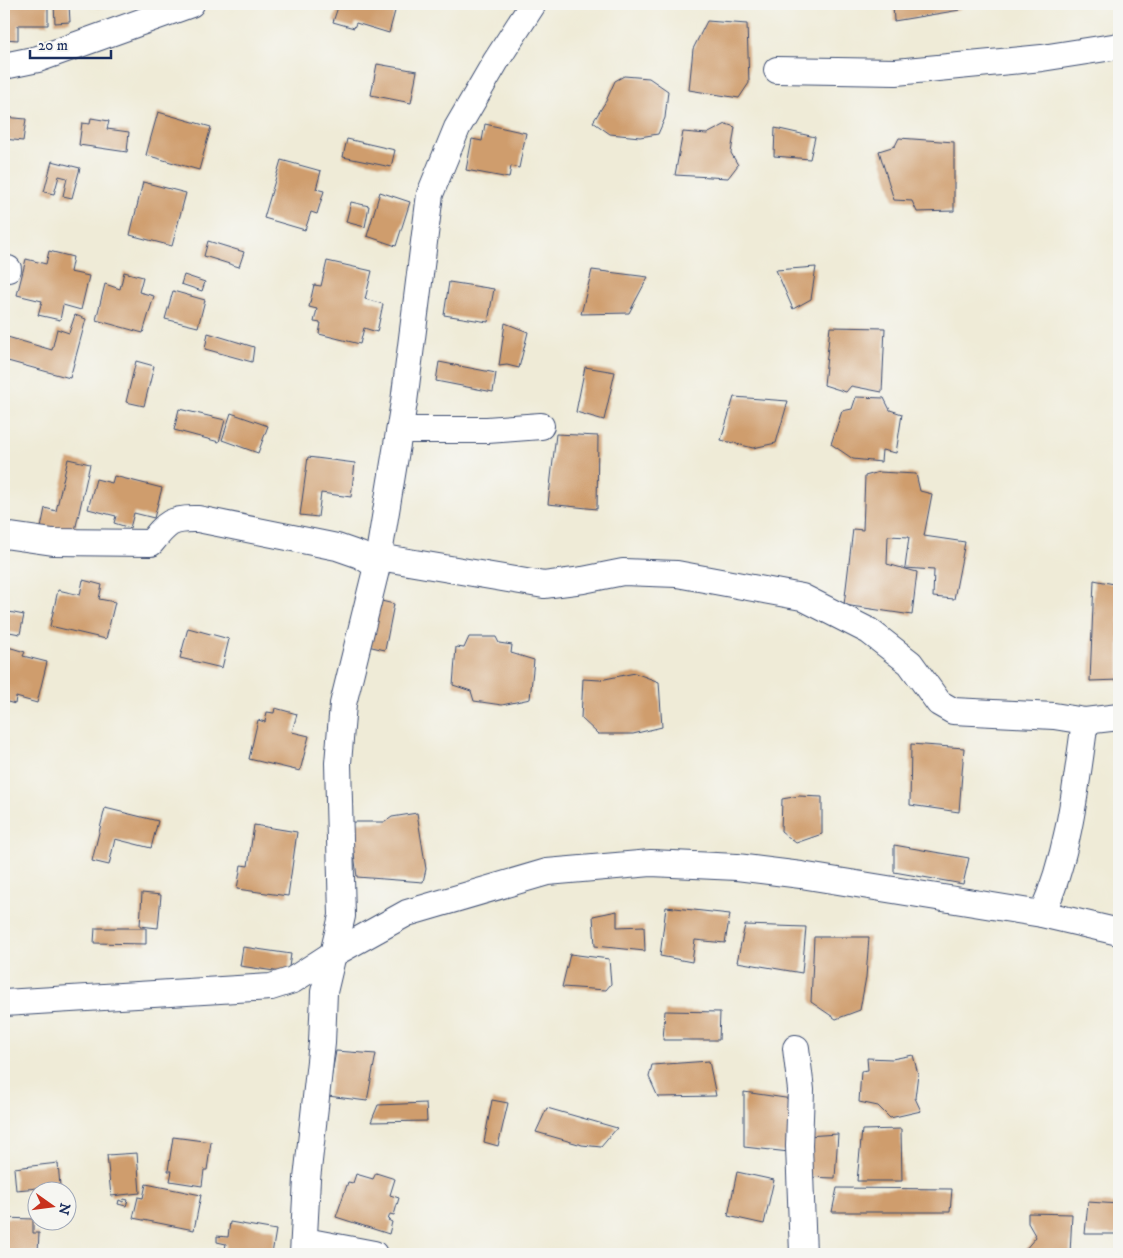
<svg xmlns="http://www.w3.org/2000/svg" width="1123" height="1258" viewBox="0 0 1123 1258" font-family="'IM FELL DW Pica',serif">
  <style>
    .building { fill: #cf9d6d }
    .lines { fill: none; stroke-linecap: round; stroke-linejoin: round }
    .minor-casing { stroke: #3b4b70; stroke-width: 28 }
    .minor { stroke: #fff; stroke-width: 26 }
  </style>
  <rect width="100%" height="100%" fill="#f6f6f2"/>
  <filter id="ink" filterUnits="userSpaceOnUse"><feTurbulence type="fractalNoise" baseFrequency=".02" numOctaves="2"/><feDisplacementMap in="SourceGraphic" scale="10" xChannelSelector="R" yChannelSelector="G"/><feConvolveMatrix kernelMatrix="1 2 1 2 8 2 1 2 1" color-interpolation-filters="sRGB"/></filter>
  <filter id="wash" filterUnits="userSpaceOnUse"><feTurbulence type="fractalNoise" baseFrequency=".0096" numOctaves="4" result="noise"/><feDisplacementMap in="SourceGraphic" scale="20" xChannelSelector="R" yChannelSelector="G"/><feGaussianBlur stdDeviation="1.12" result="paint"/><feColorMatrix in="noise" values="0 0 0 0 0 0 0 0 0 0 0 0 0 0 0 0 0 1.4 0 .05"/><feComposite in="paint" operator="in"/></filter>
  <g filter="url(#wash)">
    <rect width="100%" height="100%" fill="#efebd7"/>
    <g id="blocks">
      <g class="building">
        <polygon points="4,4 48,4 48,25 18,25 18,40 4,39"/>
        <polygon points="54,4 69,4 70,22 55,23"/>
        <polygon points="96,4 123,4 123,5 96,8"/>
        <polygon points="339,4 397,4 389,33 356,23 354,28 333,22"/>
        <polygon points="893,4 960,4 960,10 894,21"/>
        <polygon points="707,21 747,24 749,83 739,98 689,90 693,49"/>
        <polygon points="377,64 417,71 411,103 371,95"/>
        <polygon points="624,76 649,78 668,91 665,118 658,134 640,137 610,134 593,122 606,101 615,81"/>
        <polygon points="158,112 211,127 199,170 146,155"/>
        <polygon points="4,117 26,119 23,141 4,139"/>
        <polygon points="91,118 109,121 107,129 129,132 127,152 79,145 82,123 90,124"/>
        <polygon points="485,124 526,133 519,168 511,166 509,178 466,170 472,139 482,141"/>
        <polygon points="726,124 735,127 731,153 738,165 728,178 675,175 683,132 707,134"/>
        <polygon points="775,128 815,137 810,159 774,156"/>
        <polygon points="899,138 954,142 954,211 917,212 912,201 894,200 879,151 895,146"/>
        <polygon points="347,139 395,150 391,167 343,157"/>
        <polygon points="281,160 321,171 316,189 324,191 317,214 311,212 305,230 264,218"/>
        <polygon points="52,161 80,168 72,198 63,196 67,178 59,176 54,194 44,192"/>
        <polygon points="143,182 186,193 172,246 130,235"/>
        <polygon points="380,192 410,202 396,246 367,236"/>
        <polygon points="351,202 369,206 365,227 346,222"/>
        <polygon points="208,241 244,252 239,267 204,256"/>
        <polygon points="49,251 73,257 70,272 89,276 81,310 63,305 60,320 38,315 42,301 17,295 26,259 46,264"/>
        <polygon points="327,261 372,271 365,299 383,304 377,332 364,328 360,344 319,334 321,323 314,322 317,309 309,307 314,285 321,286"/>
        <polygon points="816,267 811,299 793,309 776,270"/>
        <polygon points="592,270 648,277 629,313 581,314"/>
        <polygon points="124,272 143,277 139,292 154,296 143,333 96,320 105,284 120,289"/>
        <polygon points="184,275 205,282 202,291 181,284"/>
        <polygon points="449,282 494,289 488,322 444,315"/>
        <polygon points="173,291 205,300 198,327 165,319"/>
        <polygon points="75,315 86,319 70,378 4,360 4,336 52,350 57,329 69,333"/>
        <polygon points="505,323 528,332 519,368 507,365 499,366"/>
        <polygon points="830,327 885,328 882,392 851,386 846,392 824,385"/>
        <polygon points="208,333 254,347 252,362 205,349"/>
        <polygon points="136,361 154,366 144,406 126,402"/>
        <polygon points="439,362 496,373 493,392 436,381"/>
        <polygon points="585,367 615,372 604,420 576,412"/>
        <polygon points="734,397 788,401 776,443 753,448 721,440"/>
        <polygon points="856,397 884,398 890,410 902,414 896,453 882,450 881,462 853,459 831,444 842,411 852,409"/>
        <polygon points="179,409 225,420 219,442 174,430"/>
        <polygon points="231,413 268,426 258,453 222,440"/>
        <polygon points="556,434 598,436 597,509 548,504"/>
        <polygon points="308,457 355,463 351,497 321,493 318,517 300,515"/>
        <polygon points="68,459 90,464 74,535 41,528 45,508 56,511"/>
        <polygon points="879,472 916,474 920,491 932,494 924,536 965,542 954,599 933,597 934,570 905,568 909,537 888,536 887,564 917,572 912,615 844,605 853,529 863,530 865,476"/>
        <polygon points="114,476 162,488 154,518 134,513 130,528 114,523 116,516 88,509 96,479 112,483"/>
        <polygon points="83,580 102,585 99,599 115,602 106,639 50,626 58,590 80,595"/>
        <polygon points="1094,580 1119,585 1119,680 1090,681"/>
        <polygon points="373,599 394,604 385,650 363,645"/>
        <polygon points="4,611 24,615 20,634 4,631"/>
        <polygon points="188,628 229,639 222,668 180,658"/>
        <polygon points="469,637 496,637 499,643 512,645 511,653 534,660 530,699 502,705 474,701 471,691 453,685 456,647 464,648"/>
        <polygon points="8,647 25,652 23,656 47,662 37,703 16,697 15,704 4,701 4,663"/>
        <polygon points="635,673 659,682 662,727 633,734 598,734 581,718 583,679 600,680"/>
        <polygon points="275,708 297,714 292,732 309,736 300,771 249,759 258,720 265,722 267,712 274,713"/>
        <polygon points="911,744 964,748 959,812 910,805"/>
        <polygon points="799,796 822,797 822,834 796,843 781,831 782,799"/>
        <polygon points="105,808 158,821 151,848 115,839 109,865 92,861"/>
        <polygon points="417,813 426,869 423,882 357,877 350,822 385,822 392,817"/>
        <polygon points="254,825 297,832 288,896 237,889 241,865 248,866"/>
        <polygon points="894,845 969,858 963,884 894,872"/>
        <polygon points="142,893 161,895 158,928 140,926"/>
        <polygon points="666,907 730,914 725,943 695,940 692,962 660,956"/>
        <polygon points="617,911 617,927 644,926 645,951 595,946 593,916"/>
        <polygon points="745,925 806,927 802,973 737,962"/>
        <polygon points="95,928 146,928 146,944 94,943"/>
        <polygon points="814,937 869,937 866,977 860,1010 836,1019 811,1002"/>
        <polygon points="243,947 291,954 288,973 240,966"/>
        <polygon points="570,954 609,959 611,984 606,990 562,987"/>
        <polygon points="665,1011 720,1012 719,1040 663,1040"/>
        <polygon points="336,1051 376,1054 367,1101 328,1096"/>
        <polygon points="913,1055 918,1074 915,1098 921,1111 890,1118 878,1106 859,1102 861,1071 868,1070 867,1058 892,1059"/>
        <polygon points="709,1061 716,1096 658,1097 649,1077 652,1065"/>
        <polygon points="744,1092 792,1099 789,1152 744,1147"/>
        <polygon points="492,1100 508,1103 498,1146 484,1142"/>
        <polygon points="426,1103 427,1121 371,1122 378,1105"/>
        <polygon points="547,1108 617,1128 601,1147 582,1145 536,1132"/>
        <polygon points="901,1129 902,1181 857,1181 862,1130"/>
        <polygon points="838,1134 835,1178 806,1177 806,1136"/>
        <polygon points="173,1137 211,1142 207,1170 204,1170 202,1186 170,1181 172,1171 168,1171"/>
        <polygon points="137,1153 140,1193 111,1196 107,1155"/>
        <polygon points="58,1163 60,1186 16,1190 14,1168"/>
        <polygon points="737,1172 774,1180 764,1224 728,1216"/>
        <polygon points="376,1173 395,1179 390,1195 399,1198 394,1215 390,1214 388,1220 392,1222 389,1234 336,1217 348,1182 353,1183 356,1174 373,1179"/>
        <polygon points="146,1184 201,1195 194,1230 133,1218 138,1197 143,1198"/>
        <polygon points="837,1188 952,1189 950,1212 832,1212"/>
        <polygon points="124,1199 128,1200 126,1206 118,1204 119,1200 123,1202"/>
        <polygon points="1088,1202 1119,1204 1119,1234 1085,1234"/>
        <polygon points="1028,1213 1072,1214 1070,1254 1026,1254 1024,1251 1036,1237 1028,1223"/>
        <polygon points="4,1218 33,1219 33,1233 39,1233 38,1252 4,1251"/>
        <polygon points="230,1222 276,1230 272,1254 218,1254 218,1248 225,1249 226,1244 217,1242 217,1236 228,1237"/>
      </g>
    </g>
  </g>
  <g filter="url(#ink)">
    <use href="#blocks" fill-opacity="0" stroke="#3b4b70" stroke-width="1"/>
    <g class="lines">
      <g class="minor-casing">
        <g id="minor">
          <polyline points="4,66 38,59 191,4"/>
          <polyline points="777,70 896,72 1042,58 1119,46"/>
          <polyline points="4,269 8,269"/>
          <polyline points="400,430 487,430 541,426"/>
          <path d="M4,535L53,542L151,543C167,523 171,518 198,519L337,547L360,555L377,566L343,704L338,763L342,916L324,992L322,1043L307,1179L303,1254"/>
          <polyline points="379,557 544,585 583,580 623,572 677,574 802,597 869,631 910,663 939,703 953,711 1054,716 1085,721 1119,717"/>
          <polyline points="377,566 404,402 430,194 457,128 496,61 533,4"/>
          <path d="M1042,914C1069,854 1076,786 1085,721"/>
          <polyline points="4,1003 271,987 293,980 333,954 407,913 547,872 651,863 737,867 801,875 1042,914 1119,932"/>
          <polyline points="796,1048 801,1090 799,1146 803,1254"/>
          <polyline points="305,1241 374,1254"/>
        </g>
      </g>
      <use href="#minor" class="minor"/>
    </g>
  </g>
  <rect width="1123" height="1258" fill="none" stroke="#f6f6f2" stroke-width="20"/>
  <g transform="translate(52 1206) rotate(104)"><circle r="24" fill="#f6f6f2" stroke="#9ea6b7"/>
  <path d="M0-4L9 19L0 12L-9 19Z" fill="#c8321e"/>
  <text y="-8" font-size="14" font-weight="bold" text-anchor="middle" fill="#1b2f5e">N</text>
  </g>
  <path d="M30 50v8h81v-8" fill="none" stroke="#1b2f5e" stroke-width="2.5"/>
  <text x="38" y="50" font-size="15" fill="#1b2f5e" stroke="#f6f6f2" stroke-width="4" paint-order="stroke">20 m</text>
</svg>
